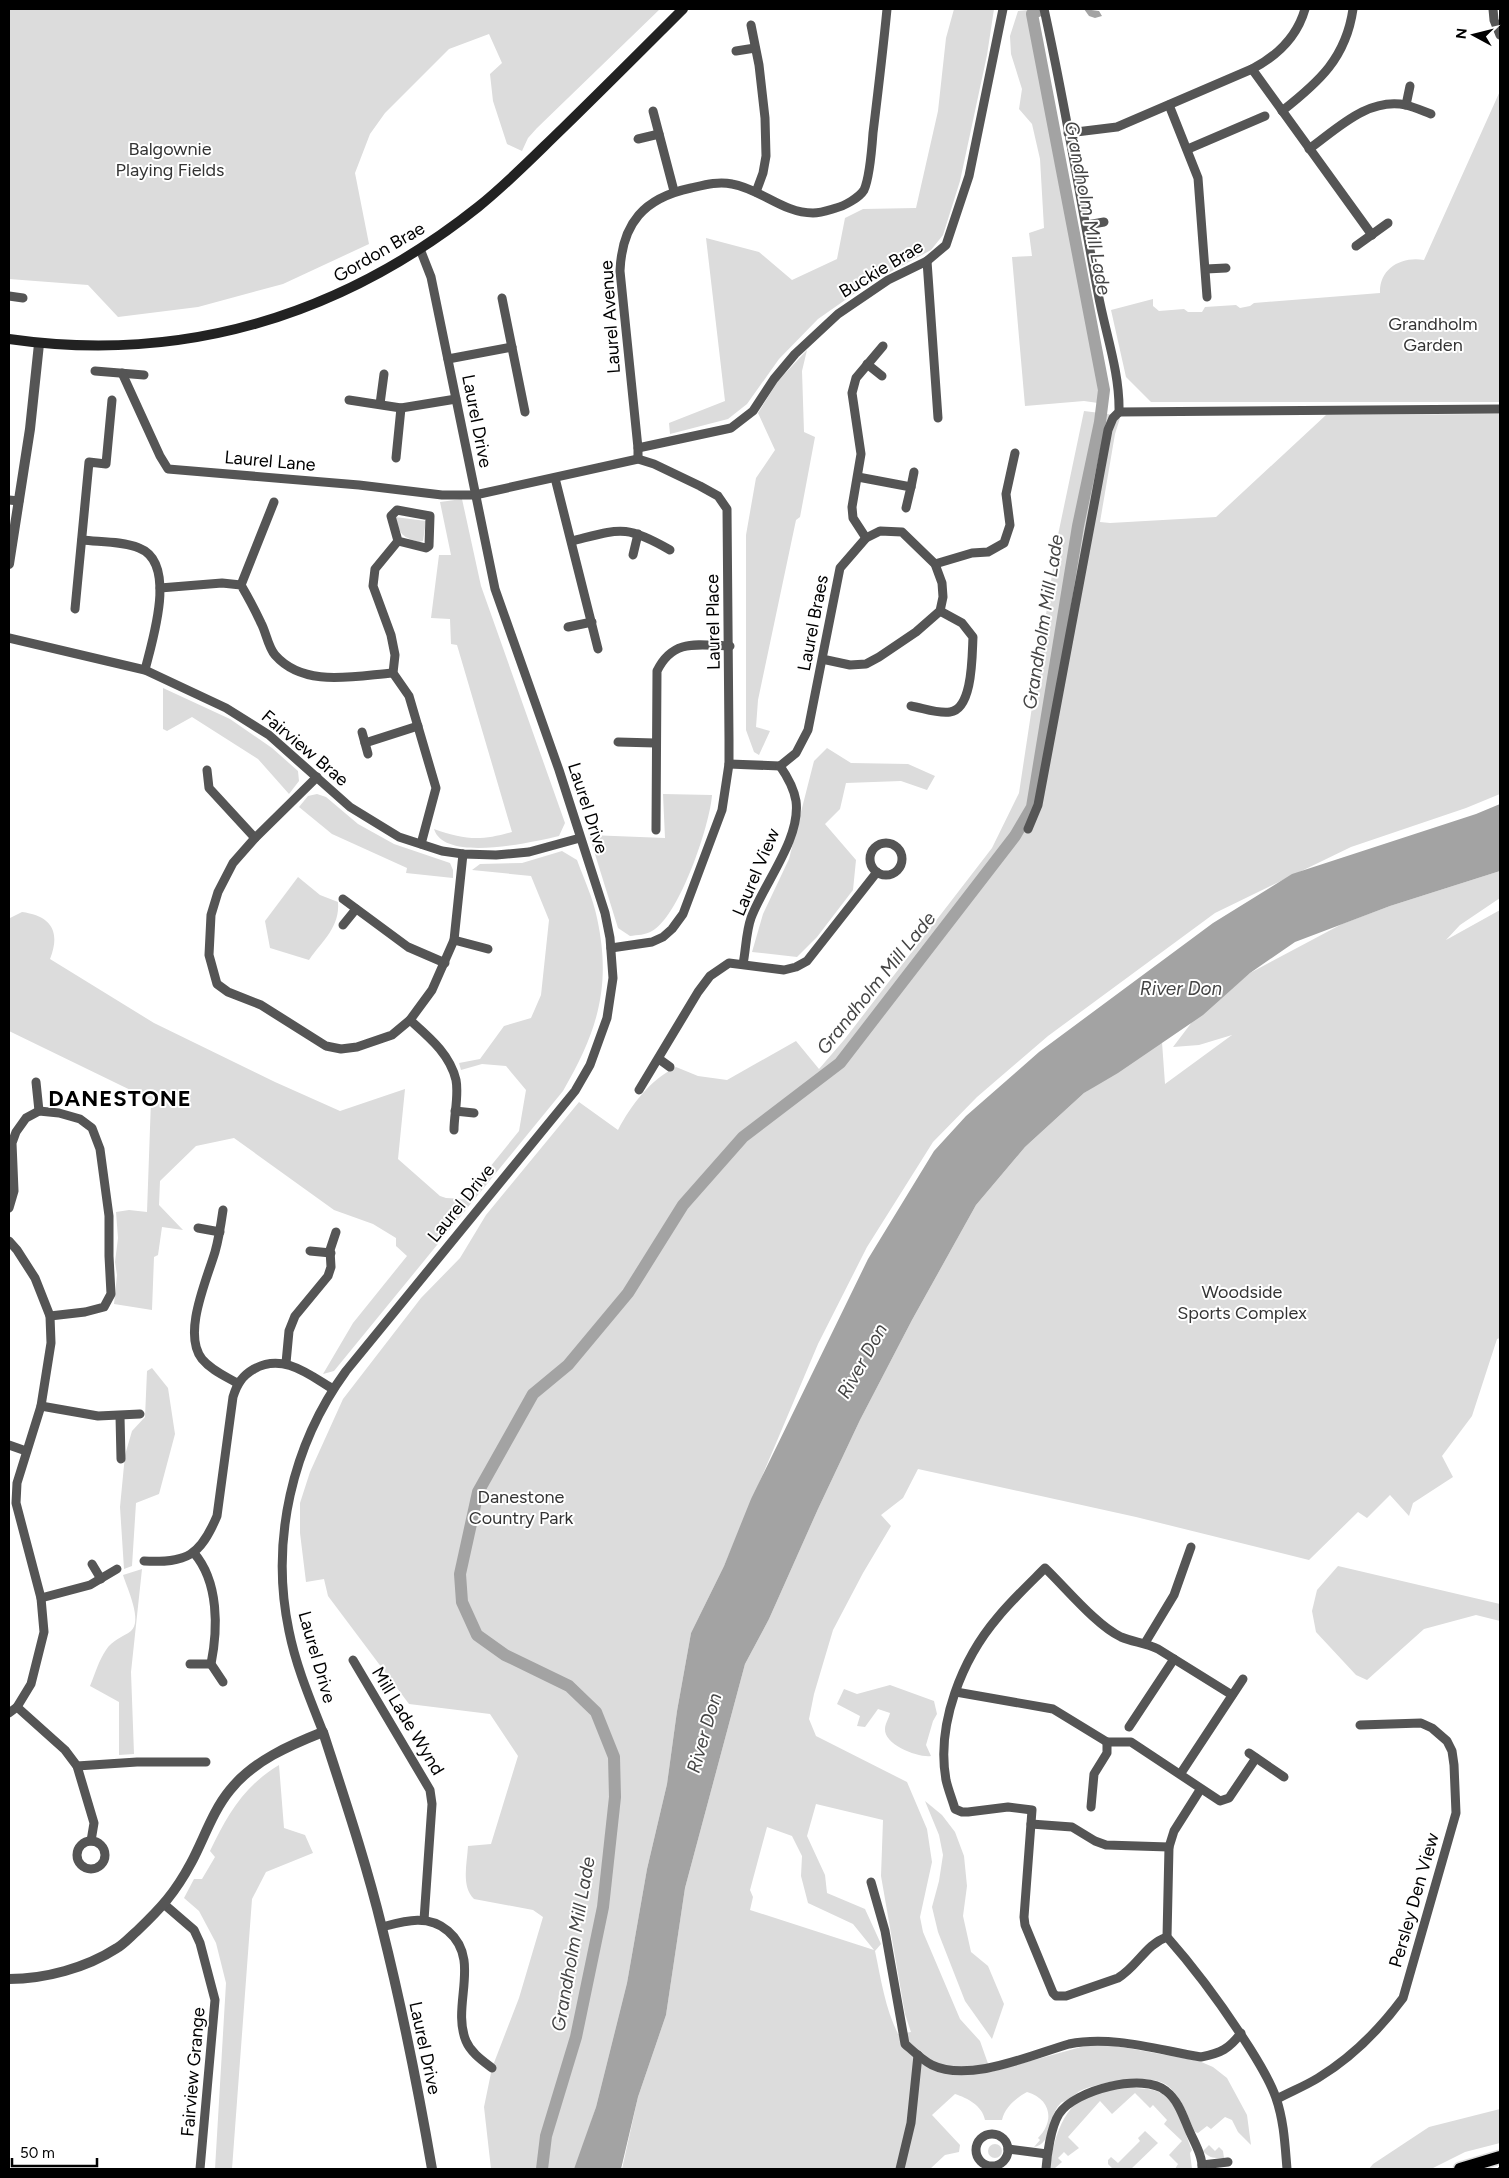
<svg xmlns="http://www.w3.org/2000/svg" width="1509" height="2178" viewBox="0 0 1509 2178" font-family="Figtree,sans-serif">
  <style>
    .green { fill: #dcdcdc; fill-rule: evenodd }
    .water { fill: #a3a3a3 }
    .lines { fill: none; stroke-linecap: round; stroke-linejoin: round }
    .canal { stroke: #a3a3a3; stroke-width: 12 }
    .primary-casing { stroke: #dbdbdb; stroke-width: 15 }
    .minor { stroke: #555; stroke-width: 9 }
    .tertiary { stroke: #555; stroke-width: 10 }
    .secondary { stroke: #222; stroke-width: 10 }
    .primary { stroke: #000; stroke-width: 12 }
    .rail { stroke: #000; stroke-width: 3; stroke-dasharray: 8 2.5 1 2.5; stroke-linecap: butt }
    .labels { text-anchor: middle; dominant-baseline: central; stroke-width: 4; stroke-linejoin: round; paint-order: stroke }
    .park-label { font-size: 18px; fill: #333; stroke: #fff }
    .street-label { font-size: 18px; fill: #000; stroke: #fff }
    .water-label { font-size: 19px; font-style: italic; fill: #444; stroke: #fff }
    .district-label { font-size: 22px; font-weight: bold; letter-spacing: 1px; fill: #000; stroke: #fff }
  </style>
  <rect width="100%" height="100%" fill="#fff"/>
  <g class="green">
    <polygon points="9,9 660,9 537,128 528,138 522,151 507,144 493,101 490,74 502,63 489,34 449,49 385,113 370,134 355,173 369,244 283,284 198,307 118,317 88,285 9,279"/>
    <polygon points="954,9 994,9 987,55 960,181 943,235 931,250 868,284 818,319 779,359 747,404 728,419 670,434 669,423 725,401 706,238 759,252 792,280 837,259 845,218 863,209 916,208 938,111 946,38"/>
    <polygon points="1029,10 1100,389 1098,403 1084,401 1025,406 1012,257 1032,256 1029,233 1044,228 1040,159 1032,124 1019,109 1022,89 1011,54 1010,36 1018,11"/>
    <path d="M1500,91V402H1151L1126,377L1111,310L1153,299V306L1159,311L1184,309L1188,312H1202L1205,307L1236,305L1240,308L1250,306L1254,303L1380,293C1379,269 1401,256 1424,260Z"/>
    <polygon points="807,350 802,371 804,432 815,437 800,517 796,520 758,700 756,727 770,731 759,755 754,752 746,730 746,535 756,478 775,450 758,413 778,381"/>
    <path d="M1084,411L1108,414L1120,418L1115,434L1100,522L1110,523L1216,517L1326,415L1500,414V794L1466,808L1351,847L1215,913L1048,1036L977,1097L933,1142L867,1247L818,1344L724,1566L691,1633L677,1711L667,1784L647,1869L627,1983L596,2107L577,2165L574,2169H491L484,2107L492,2068L519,1998L543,1917L533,1910L474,1899C461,1886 467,1864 468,1846L491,1844L518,1756L490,1714L409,1704L328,1596L324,1579L306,1582L300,1533V1503L310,1472L343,1399L421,1298L460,1258L486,1215L579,1102L618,1130C631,1105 650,1080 676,1067L698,1076L727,1080L796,1041L819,1069L844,1040L992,848L1019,793L1058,535Z"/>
    <path d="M462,499L481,586L565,823L559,836C533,842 444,863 434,829C465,840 481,841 512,832L457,645L451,644L450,619L431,618L439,555H451L440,502Z"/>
    <path d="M395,517L426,521L423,541L419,542C402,537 400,535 395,517Z"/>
    <polygon points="163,688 230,719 272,748 298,771 299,781 289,794 258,759 192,717 167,731 163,729"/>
    <polygon points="827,748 851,763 908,764 935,776 927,790 901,781 846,783 840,809 825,824 856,860 853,890 817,937 797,957 752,952 763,914 789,859 814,761"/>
    <polygon points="317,794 326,797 358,824 394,844 450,863 453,870 453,878 406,873 407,868 332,834 299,807 308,796"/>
    <path d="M663,794L712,795C710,825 679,917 652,931C646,935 637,935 630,936L618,928L589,835L665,838Z"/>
    <path d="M562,851L577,860C584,879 593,898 597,918C612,987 597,1032 563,1091L334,1371L323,1374L353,1323L407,1256L396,1246V1238L373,1224L334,1210L234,1138L196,1146L160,1181L159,1205L183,1230L162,1227L158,1255L154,1257L152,1310L114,1304L117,1275L115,1262L118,1238L116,1212L129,1210L147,1212L151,1100L9,1031L10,918L22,912C51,916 61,931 50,959L154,1023L275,1082L340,1111L405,1089L398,1159L440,1196L446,1198L464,1199L519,1131L526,1090L506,1066L482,1064L461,1070L459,1063L480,1059L504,1026L531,1018L541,995L549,920L531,876L472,870L480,864L522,863Z"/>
    <path d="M1500,871V898L1460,925L1446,940L1500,910V1338L1497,1339L1472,1416L1442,1456L1453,1477L1413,1503L1409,1516L1390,1495L1367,1518L1358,1512L1309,1560L1136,1517L918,1469L903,1498L881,1515L891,1526L863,1573L833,1630L814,1694L809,1719L816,1736L907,1782L927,1829L932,1862L920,1917L923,1932L960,2019L980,2041L991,2072L1081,2047L1105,2044L1199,2061L1213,2067L1227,2078L1247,2115L1251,2145L1238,2132L1232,2120L1225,2117L1211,2129L1207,2126L1198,2133L1195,2132C1188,2117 1181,2096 1168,2086C1151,2072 1101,2082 1082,2090C1077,2092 1074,2096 1070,2099C1066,2101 1062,2101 1060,2104C1047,2117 1053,2144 1034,2147L1040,2140L1038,2138C1055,2121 1051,2099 1027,2092C1016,2098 1005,2107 1002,2120H985C982,2105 967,2098 955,2094L932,2115L960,2145L959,2152L945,2155L930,2169H622L638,2097L666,2015L685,1888L745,1664L769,1619L818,1509L860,1420L912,1320L976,1205L1025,1147L1084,1093L1162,1042L1165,1084L1232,1035L1199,1045L1173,1047L1192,1022L1250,973L1342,924L1390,906ZM816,1804L883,1820L881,1876L905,2014L911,2032L898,2034C885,2008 881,1979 875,1951L881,1944L865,1909L827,1893L825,1875L807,1836ZM767,1827L792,1836L802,1856L801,1876L808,1903L853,1924L874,1950L750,1910L753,1897L750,1890Z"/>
    <path d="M298,877L320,895L338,902C340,927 323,940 309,960L270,948L265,921Z"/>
    <polygon points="152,1368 168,1388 175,1434 159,1494 136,1503 132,1566 124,1569 120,1507 125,1455 132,1431 145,1417 147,1371"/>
    <polygon points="1338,1566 1500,1604 1500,1621 1476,1615 1424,1629 1367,1680 1356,1675 1316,1632 1312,1611 1317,1590"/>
    <path d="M142,1569L131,1672L134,1754L119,1755V1702L90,1686C95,1674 99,1660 106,1650C112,1640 123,1637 131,1631C143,1621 127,1588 123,1575Z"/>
    <path d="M890,1685L934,1701L937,1714L933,1721L926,1745L931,1756C919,1758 884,1745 885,1729C885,1724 889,1718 890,1713L878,1709L865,1727L857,1726L860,1716L837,1704L844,1689L857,1694Z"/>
    <path d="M279,1765L284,1828L305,1835L313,1853L266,1872L252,1899L232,2169H215L226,1983L216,1943L199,1911L184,1898L194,1879H202L215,1857L210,1851C228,1814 243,1787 279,1765Z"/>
    <polygon points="925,1801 942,1815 955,1832 964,1856 967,1886 963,1916 971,1952 988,1966 1004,2004 992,2039 965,2001 938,1932 932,1907 939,1881 943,1855 939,1835"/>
    <path d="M1130,2087C1137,2089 1146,2088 1153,2090C1179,2097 1183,2131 1192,2150L1190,2153L1192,2169H1175L1178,2164L1169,2155L1182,2141L1164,2124L1167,2120L1153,2105L1150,2108L1135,2093L1112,2114L1100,2101L1068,2137L1079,2148L1068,2156L1064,2152L1058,2158L1062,2162L1055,2168L1057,2169H1050C1053,2140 1063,2102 1095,2093C1106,2090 1118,2089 1130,2087Z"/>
    <polygon points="1500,2109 1500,2143 1465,2152 1431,2169 1369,2169 1373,2164 1429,2127"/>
    <polygon points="1145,2131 1158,2143 1131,2169 1113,2169 1108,2164 1108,2160 1111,2157 1118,2163 1140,2141 1138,2138"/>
    <circle cx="995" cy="2151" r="7"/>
    <path d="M1209,2145L1215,2151L1219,2147L1223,2151L1224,2158C1215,2158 1210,2159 1203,2151Z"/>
  </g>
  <g class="water">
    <polygon points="1084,9 1099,11 1102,16 1095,18 1089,16"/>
    <polygon points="1500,804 1500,871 1390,906 1295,942 1250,973 1203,1015 1118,1073 1084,1093 1025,1147 976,1205 912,1320 860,1420 818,1509 769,1619 745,1664 685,1888 666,2015 638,2097 621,2169 574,2169 596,2107 627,1983 647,1869 667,1784 677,1711 691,1633 724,1566 751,1499 868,1259 934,1151 966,1116 1039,1052 1213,923 1292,874 1476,814"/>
  </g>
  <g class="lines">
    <polyline class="canal" points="542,2169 546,2136 576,2037 603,1907 615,1797 614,1757 596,1712 569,1686 505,1655 477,1635 462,1602 460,1574 478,1492 533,1394 568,1365 628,1293 683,1205 743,1137 840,1063 1015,836 1032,807 1078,526 1100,422 1104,390 1032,14 1042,9"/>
    <g class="primary-casing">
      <polyline id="primary" points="1460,2169 1500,2157"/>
    </g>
    <g class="minor">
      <polyline points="1493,9 1494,20 1500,35"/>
      <polyline points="751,25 759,65 765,118 766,156 763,173 756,192"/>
      <polyline points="736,51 755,48"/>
      <polyline points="1252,69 1372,235"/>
      <polyline points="1169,105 1198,178 1207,297"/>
      <polyline points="1406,105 1410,86"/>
      <polyline points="653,111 674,191"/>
      <path d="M1282,111C1319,82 1346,58 1353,9"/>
      <path d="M1068,133L1117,127L1252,69C1277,56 1297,37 1305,9"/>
      <polyline points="638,139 659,134"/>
      <polyline points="1188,149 1265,116"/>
      <path d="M1309,149C1337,129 1368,97 1406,105C1414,107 1423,111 1431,114"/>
      <polyline points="1087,225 1104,222"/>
      <polyline points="1356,246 1388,223"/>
      <polyline points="927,261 938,418"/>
      <polyline points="1206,269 1226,268"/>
      <polyline points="9,296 23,298"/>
      <polyline points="502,298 525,412"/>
      <polyline points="448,359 512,347"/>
      <polyline points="867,364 882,376"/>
      <polyline points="95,371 144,375"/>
      <polyline points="122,373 160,456 168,469 359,485 442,495 475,495 638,459 654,464 700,486 718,496 727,509 729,740 729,764 722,810 683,914 672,929 663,937 652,942 611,948"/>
      <polyline points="349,400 401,408 456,399"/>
      <polyline points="380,404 384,374"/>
      <polyline points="1119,412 1500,409"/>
      <polyline points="638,448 731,428 753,411 774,379 795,354 838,314 888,280 927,261 946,245 969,176 1003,9"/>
      <polyline points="396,458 401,408"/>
      <path d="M638,459V448L620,271C622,223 644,198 691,188C704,185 718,181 732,184C761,189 783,213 813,213C821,213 829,210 836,208C844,206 859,198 864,190C869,179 872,147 873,133C878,92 883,50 887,9"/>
      <polyline points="858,477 911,487 906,508"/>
      <polyline points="555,478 598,649"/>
      <polyline points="911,487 914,472"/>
      <polyline points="9,500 19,501"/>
      <polygon points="397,510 430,516 429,546 426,548 398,541 391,516"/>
      <polyline points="866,538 853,518 852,507 861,454 852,393 856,378 883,346"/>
      <path d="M82,540C100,542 122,541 139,548C178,563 152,641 145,670"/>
      <polyline points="398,541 375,569 373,586 391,635 395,655 393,673 409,696 436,788 421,844"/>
      <path d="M572,541C620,529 625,524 670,550"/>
      <polyline points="633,555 638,534"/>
      <polyline points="935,564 972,553 988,552 1004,543 1010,525 1006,494 1015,453"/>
      <polyline points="241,585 274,502"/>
      <path d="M160,588L222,583L241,585C248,597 255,610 261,623C266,632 268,647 275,655C304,688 354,676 393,673"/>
      <polyline points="75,609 89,462 106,464 112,400"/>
      <polyline points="568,627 592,622"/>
      <polyline points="9,638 145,670 226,708 269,735 350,807 399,837 442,851 463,854 496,855 529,852 580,838"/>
      <path d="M911,706C923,708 938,714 950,712C973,709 972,655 973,637L962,623L940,611"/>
      <polyline points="362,732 368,754"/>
      <polyline points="618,742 655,743"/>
      <polyline points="365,743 418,726"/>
      <polyline points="729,764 780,766"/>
      <polyline points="780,766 796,753 808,730 822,659 840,568 866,538 880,531 902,532 935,564 942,583 943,597 940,611 916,632 879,657 866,664 850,665 822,659"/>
      <polyline points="207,770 209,788 255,838"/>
      <polyline points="317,777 255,838 233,863 218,892 211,915 209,955 217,984 228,992 261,1005 326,1046 341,1049 357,1047 392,1035 410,1020 432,990 454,940 463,854"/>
      <path d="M1028,829L1038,805L1108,430L1113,418L1119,412C1120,372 1105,332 1098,293C1080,198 1065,103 1044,9"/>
      <path d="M656,830L657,671C673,638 698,645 730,646"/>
      <circle cx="886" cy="859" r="16"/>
      <polyline points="343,899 408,947 445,963"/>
      <polyline points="343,925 356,909"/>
      <polyline points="454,940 488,949"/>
      <path d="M743,964C746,949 746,932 751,918C764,883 801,839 796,801C794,789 787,776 780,766"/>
      <path d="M410,1020C429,1037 450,1054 456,1080C459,1095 454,1115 454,1130"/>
      <polyline points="659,1059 670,1067"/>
      <polyline points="36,1082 39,1111"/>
      <polyline points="639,1090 698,992 710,976 729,963 784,970 796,967 807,961 877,872"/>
      <polyline points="455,1111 474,1113"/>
      <polyline points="9,1208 14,1191 12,1143 16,1132 26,1118 39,1111 59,1113 80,1119 92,1128 100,1149 109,1216 109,1256 111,1294 104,1307 85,1312 50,1316"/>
      <path d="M223,1210C221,1224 219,1238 215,1252C207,1279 182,1334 202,1359C211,1370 225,1376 237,1383"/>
      <polyline points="198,1228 220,1232"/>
      <polyline points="9,1241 17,1250 35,1278 50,1316 51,1343 41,1406 17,1483 16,1503 41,1598 44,1632 31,1684 17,1707 9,1713"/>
      <polyline points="310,1251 331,1253"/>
      <polyline points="286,1363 289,1331 295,1316 328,1276 331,1267 330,1250 336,1232"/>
      <polyline points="41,1406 98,1416 140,1414"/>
      <polyline points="120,1416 121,1459"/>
      <polyline points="9,1445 26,1451"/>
      <path d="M194,1553C219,1582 218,1629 211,1664L223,1682"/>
      <path d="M144,1561C187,1563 200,1556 217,1516L233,1397C237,1384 242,1376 254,1369C283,1353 308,1374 333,1389"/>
      <polyline points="92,1564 101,1579"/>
      <polyline points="41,1598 90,1585 117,1569"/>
      <polyline points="1145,1643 1174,1595 1191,1547"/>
      <polyline points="353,1660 430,1790 432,1804 424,1920"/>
      <polyline points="190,1664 211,1664"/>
      <polyline points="956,1692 1053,1709 1107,1742 1131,1742 1220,1801 1229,1798 1256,1758"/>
      <polyline points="17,1707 65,1750 77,1766 94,1823 91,1841"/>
      <polyline points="1129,1727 1174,1659"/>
      <path d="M323,1732C310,1699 296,1666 289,1631C270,1541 292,1445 346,1371L575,1091L590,1065L607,1018L613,978L610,938L605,913L559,770L495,589L431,277L420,249"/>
      <polyline points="1249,1753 1284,1777"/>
      <polyline points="77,1766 137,1762 206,1762"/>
      <polyline points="1181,1773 1243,1679"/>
      <path d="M1200,1790L1174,1831L1169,1847L1167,1937C1198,1972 1224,2008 1249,2047C1259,2063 1270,2080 1276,2098C1284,2121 1285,2145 1287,2169"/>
      <polyline points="1091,1807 1094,1774 1107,1753 1107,1742"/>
      <polyline points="1031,1824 1072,1827 1095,1841 1106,1845 1169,1847"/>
      <circle cx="91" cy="1855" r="14"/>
      <path d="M871,1882L885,1931L905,2044C913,2051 922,2060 932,2065C969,2083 1031,2055 1069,2044C1112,2035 1158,2050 1201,2057C1221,2053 1229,2049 1241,2033"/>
      <polyline points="165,1905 194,1930 200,1943 215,2000 200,2169"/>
      <path d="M382,1927C405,1921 428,1914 448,1931C482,1960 451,2005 466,2041C471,2053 483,2061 492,2068"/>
      <path d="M1167,1937C1146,1944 1137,1967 1118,1978L1066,1996H1056L1053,1993L1025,1925L1024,1917L1032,1810L1008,1807L968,1812H962L955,1809C952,1799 948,1789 946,1780C936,1724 962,1659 998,1617C1012,1600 1029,1584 1045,1568C1066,1588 1096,1625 1121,1637C1133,1642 1146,1643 1158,1649L1232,1695"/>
      <path d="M1277,2099C1290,2092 1305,2086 1318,2078C1351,2058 1380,2029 1403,1998L1456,1813L1454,1765L1452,1751L1447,1741L1432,1728L1421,1723L1360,1725"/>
      <circle cx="992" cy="2150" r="16"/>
      <polyline points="1008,2149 1047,2154"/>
      <polyline points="1202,2165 1228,2162"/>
      <polyline points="900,2169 911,2123 918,2055"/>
      <path d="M1046,2169C1047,2154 1051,2127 1059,2114C1074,2090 1144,2072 1166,2091C1178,2100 1183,2116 1189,2130C1194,2142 1203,2156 1202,2169"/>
    </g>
    <g class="tertiary">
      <polyline points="9,564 30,429 39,344"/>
      <path d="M9,1979C45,1979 86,1968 117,1948C124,1944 131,1936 137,1931C161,1908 175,1893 191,1863C204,1839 212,1812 230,1790C253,1761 290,1745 323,1732C344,1797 366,1862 382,1928C402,2008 418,2088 432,2169"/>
    </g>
    <path class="secondary" d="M9,339C183,364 341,316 478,207C508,183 535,155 562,129C603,89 643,49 683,9"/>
    <use href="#primary" class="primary"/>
    <polyline class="rail" points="1500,2169 1500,2167"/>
  </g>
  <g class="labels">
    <g class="park-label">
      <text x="170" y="149">Balgownie<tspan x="170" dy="21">Playing Fields</tspan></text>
      <text x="1433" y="324">Grandholm<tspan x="1433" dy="21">Garden</tspan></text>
      <text x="1242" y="1292">Woodside<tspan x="1242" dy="21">Sports Complex</tspan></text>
      <text x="521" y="1497">Danestone<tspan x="521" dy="21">Country Park</tspan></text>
    </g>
    <g class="street-label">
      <text transform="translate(379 252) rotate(-30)">Gordon Brae</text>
      <text transform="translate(881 269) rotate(-31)">Buckie Brae</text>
      <text transform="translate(610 317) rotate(-94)">Laurel Avenue</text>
      <text transform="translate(477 421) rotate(79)">Laurel Drive</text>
      <text transform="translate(270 461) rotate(5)">Laurel Lane</text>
      <text transform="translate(713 622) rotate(-91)">Laurel Place</text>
      <text transform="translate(813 623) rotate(-79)">Laurel Braes</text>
      <text transform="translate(305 748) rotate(40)">Fairview Brae</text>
      <text transform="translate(588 808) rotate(72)">Laurel Drive</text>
      <text transform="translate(756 872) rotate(-67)">Laurel View</text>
      <text transform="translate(461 1203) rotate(-51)">Laurel Drive</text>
      <text transform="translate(317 1657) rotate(74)">Laurel Drive</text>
      <text transform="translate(408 1721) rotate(59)">Mill Lade Wynd</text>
      <text transform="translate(1414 1900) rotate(-74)">Persley Den View</text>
      <text transform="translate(425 2048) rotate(78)">Laurel Drive</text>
      <text transform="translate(193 2072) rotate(-85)">Fairview Grange</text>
    </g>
    <g class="water-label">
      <text transform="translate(1088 208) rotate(79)">Grandholm Mill Lade</text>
      <text transform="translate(1043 622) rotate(-81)">Grandholm Mill Lade</text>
      <text transform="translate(876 983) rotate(-51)">Grandholm Mill Lade</text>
      <text x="1181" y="988">River Don</text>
      <text transform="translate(862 1361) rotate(-61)">River Don</text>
      <text transform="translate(704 1733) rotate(-74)">River Don</text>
      <text transform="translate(573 1944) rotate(-80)">Grandholm Mill Lade</text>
    </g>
    <g class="district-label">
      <text x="120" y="1098">DANESTONE</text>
    </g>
  </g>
  <rect width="1509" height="2178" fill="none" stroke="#000000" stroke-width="20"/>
  <g transform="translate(1474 35) rotate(277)" stroke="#ffffff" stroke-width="4" paint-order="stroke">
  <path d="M0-4L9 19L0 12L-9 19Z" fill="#000000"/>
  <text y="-8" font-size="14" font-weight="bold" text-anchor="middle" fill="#000000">N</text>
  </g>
  <path d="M12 2158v8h85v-8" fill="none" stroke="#000000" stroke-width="2.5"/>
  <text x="20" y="2158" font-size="15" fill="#000000" stroke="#ffffff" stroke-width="4" paint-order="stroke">50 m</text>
</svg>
